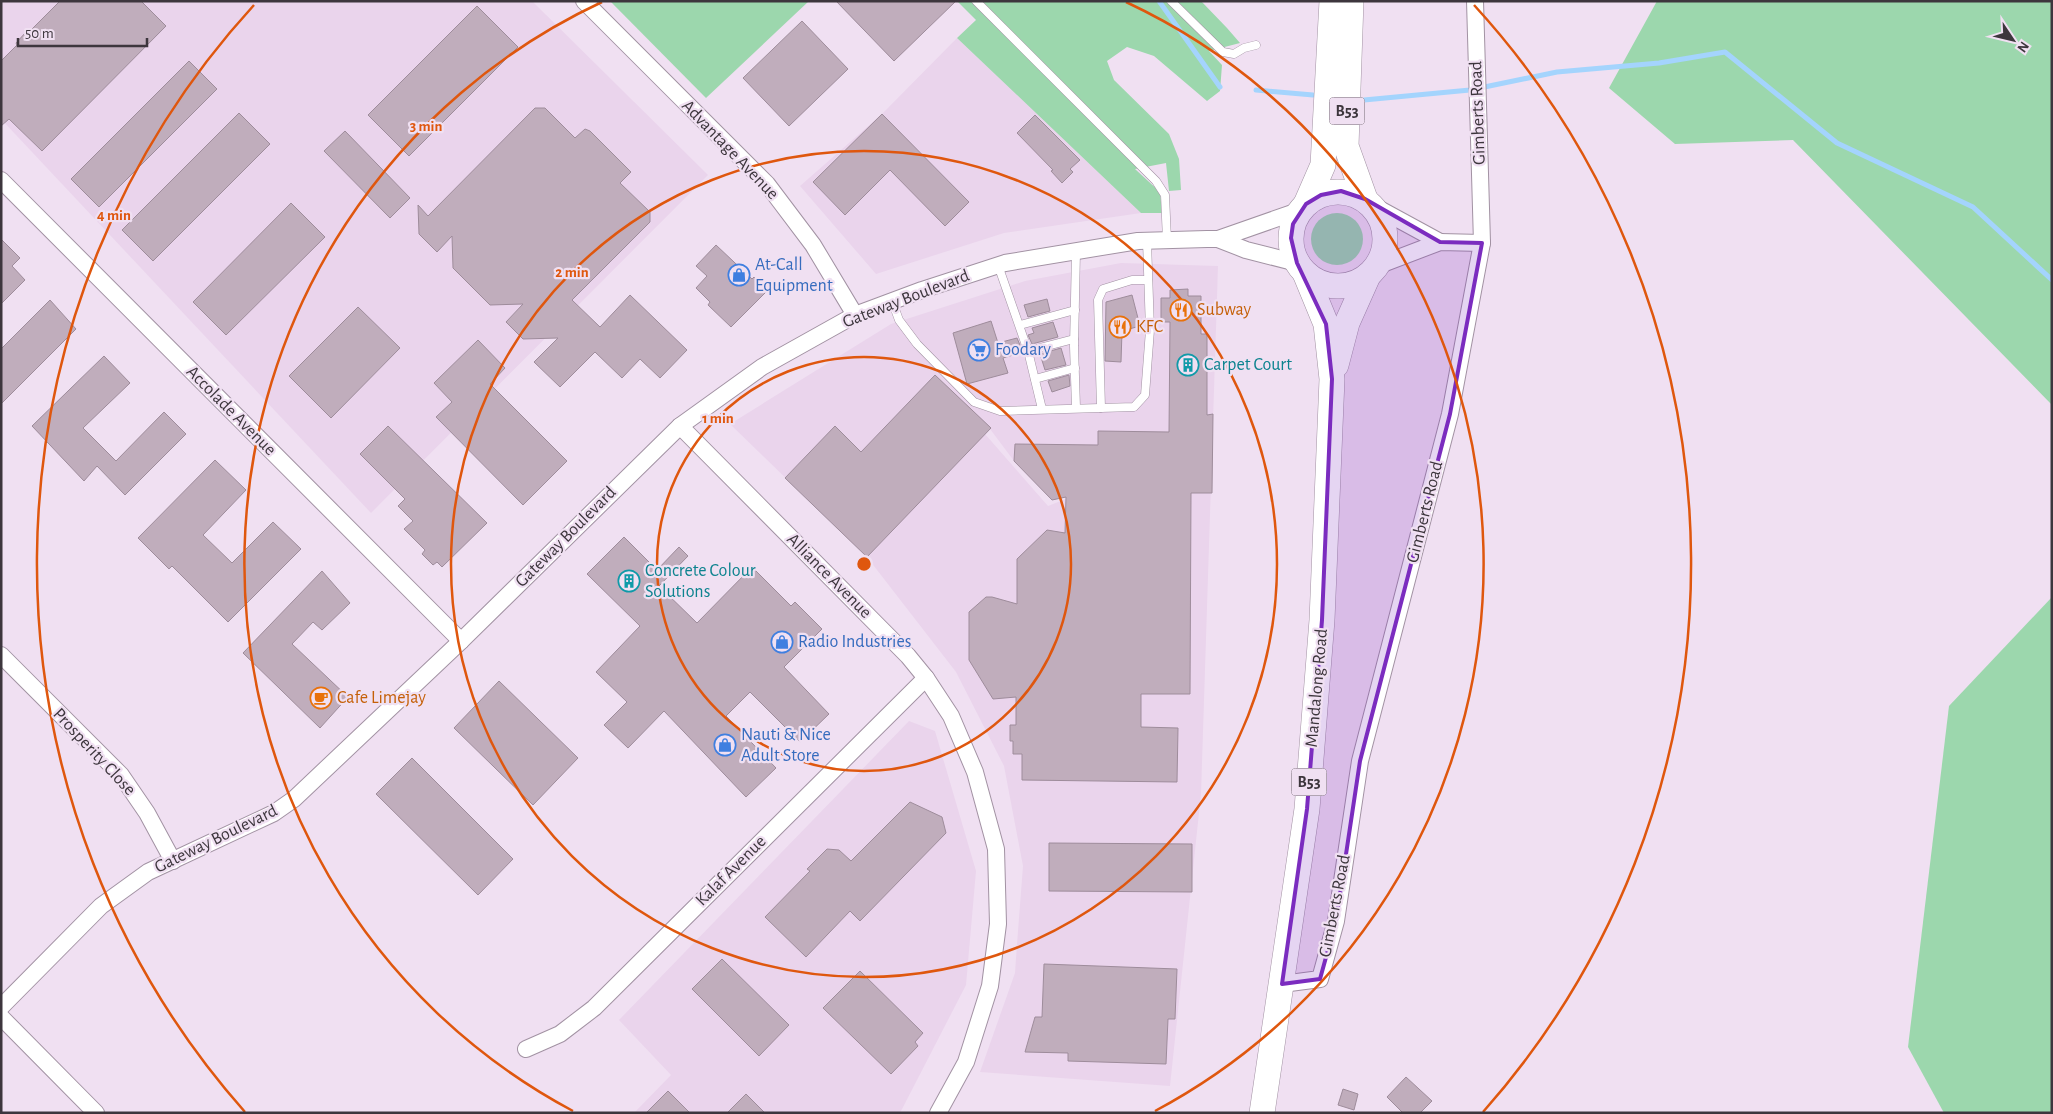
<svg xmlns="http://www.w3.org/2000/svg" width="2053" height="1114" viewBox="0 0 2053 1114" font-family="'Alegreya Sans',sans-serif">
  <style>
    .built { fill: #ead4ec; fill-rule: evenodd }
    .green { fill: #9cd7ad }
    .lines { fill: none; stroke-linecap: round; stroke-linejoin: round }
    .stream { stroke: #a4d4fd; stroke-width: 5 }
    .building { fill: #c0adbc; stroke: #9e8c9b }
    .lane-casing { stroke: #a292a3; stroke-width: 9 }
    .street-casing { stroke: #a292a3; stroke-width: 18 }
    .primary-casing { stroke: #a292a3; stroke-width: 26 }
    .lane { stroke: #fff; stroke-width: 8 }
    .street { stroke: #fff; stroke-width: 16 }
    .primary { stroke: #fff; stroke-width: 25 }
    .marked { fill: #7b2cbf; fill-opacity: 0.2; stroke: #7b2cbf; stroke-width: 4; stroke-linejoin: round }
    .ring { fill: none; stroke: #df570e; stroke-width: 2.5 }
    .labels { text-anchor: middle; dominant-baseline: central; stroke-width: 4.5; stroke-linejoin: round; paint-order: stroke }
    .shield { fill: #f0e0f2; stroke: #736973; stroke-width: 1 }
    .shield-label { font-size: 16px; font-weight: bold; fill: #3d363d }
    .street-label { font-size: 18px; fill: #3d363d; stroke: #f0e0f2 }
    .shop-label { font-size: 18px; fill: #366cbe; stroke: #f0e0f2; text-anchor: start }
    .food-label { font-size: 18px; fill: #c56008; stroke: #f0e0f2; text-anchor: start }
    .culture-label { font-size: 18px; fill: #0d838f; stroke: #f0e0f2; text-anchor: start }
    .centre { fill: #df570e; stroke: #f0e0f2; stroke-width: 2.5 }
    .ring-label { font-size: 15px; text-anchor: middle; font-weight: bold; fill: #df570e; stroke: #f0e0f2; stroke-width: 4.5; stroke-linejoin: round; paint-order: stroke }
  </style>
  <rect width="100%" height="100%" fill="#f0e0f2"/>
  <g class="built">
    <polygon points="1,1 532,1 708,175 371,513 1,119"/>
    <polygon points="957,38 1141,213 1004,233 876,274 800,186 882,114"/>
    <path d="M1121,263L1218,266L1201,794L1170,1086L980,1072L1015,973L1017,944L1023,866L1004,766L956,672L867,557L730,424L891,324L1025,281ZM990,429L1014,461L1052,500L1076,495L1048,506L985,434Z"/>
    <polygon points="909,721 935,731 976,871 966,985 900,1113 634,1113 671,1075 619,1020"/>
  </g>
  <g class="green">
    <polygon points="610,1 809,1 706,98"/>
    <polygon points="957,1 1201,1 1227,28 1240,43 1209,51 1222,65 1220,91 1207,101 1154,56 1127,47 1107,61 1114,80 1169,134 1179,159 1181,190 1169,191 1166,163 1135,169 1160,192 1162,213 1141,213 957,38 976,20"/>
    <polygon points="1657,1 2052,1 2052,405 1793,140 1675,144 1609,88"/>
    <circle cx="1337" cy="239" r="26"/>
    <polygon points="2052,597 2052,1113 1944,1113 1908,1047 1949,706"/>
  </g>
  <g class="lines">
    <g class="stream">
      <polyline points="1159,1 1220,87"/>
      <polyline points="1256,90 1313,95"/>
      <polyline points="1364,100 1470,90 1557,72 1659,63 1725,52 1837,143 1973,207 2052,280"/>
    </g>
  </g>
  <g class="building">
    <polygon points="60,1 141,1 166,26 42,151 9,119 1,126 1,61 17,45 16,43 26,32 28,33"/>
    <polygon points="836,1 956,1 894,61"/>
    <polygon points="477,6 518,47 409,156 368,115"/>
    <polygon points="802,21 848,69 789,126 743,78"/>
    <polygon points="189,61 217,89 99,207 71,179"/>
    <polygon points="535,108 545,108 575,138 585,129 590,131 631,172 620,183 650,212 650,222 572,300 600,327 630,295 687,350 660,378 640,359 622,378 595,352 560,387 534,362 558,338 523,339 506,322 523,304 490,305 453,268 452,236 437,252 419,234 418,205 428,216"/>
    <polygon points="239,113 270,144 153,261 122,230"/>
    <polygon points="882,114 969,202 945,226 890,170 845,215 813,182"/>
    <polygon points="1035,115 1080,160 1070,169 1073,172 1062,183 1051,171 1053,170 1017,133"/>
    <polygon points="345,131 410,198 390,218 324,151"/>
    <polygon points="291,203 325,237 226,335 193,302"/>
    <polygon points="1,239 20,258 12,266 25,280 1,304"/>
    <polygon points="716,245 752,279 754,277 767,291 731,327 708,305 710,302 696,288 707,276 696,266"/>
    <polygon points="1188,289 1188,296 1201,296 1201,334 1207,334 1207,415 1213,414 1212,493 1191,493 1190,694 1141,694 1141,727 1178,728 1177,782 1022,780 1022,754 1013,754 1013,741 1010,741 1010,725 1016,725 1016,697 993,699 969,660 969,612 986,597 992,597 1017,604 1017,559 1047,530 1065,533 1066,497 1052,500 1014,461 1015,444 1098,445 1098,431 1169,432 1170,322 1161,322 1161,298 1170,298 1170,290"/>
    <polygon points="1132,295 1140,326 1122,331 1121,362 1105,361 1106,302"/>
    <polygon points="1047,299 1050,311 1028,317 1024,305"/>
    <polygon points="50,300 76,329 1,404 1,349"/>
    <polygon points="358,307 400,348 331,418 289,376"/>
    <polygon points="991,321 998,343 1017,338 1023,352 1003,358 1008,373 967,384 953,333"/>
    <polygon points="1053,322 1058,337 1032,344 1028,335 1034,333 1032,328"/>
    <polygon points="478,340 505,368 490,384 567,461 523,505 436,417 452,402 434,383"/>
    <polygon points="1061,348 1066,365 1045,370 1040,354"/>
    <polygon points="104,356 130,383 83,428 116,461 164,412 186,434 125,495 97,466 84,481 32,426"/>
    <polygon points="935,375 991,428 867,557 785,478 835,426 861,452"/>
    <polygon points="1069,375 1070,386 1052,392 1048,381"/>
    <polygon points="388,426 487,523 442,567 437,562 433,565 422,554 425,550 404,529 413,521 398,506 405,499 360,454"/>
    <polygon points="215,460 246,490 203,535 232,563 273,522 301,549 228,622 172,566 169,569 138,538"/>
    <polygon points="624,537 657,570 679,547 688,556 659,586 697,623 752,567 791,606 795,602 822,629 784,667 829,714 800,742 750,692 726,716 776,768 746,797 664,711 628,748 604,725 627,702 596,672 640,626 587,574"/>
    <polygon points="322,571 350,603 322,630 313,622 292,644 348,697 320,728 243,653"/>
    <polygon points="499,681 578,758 533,805 454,728"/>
    <polygon points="412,758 513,859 478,895 376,794"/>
    <polygon points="910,802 942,817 946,833 860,921 850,911 806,957 765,917 810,871 807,869 827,849 839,850 851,861"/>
    <polygon points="1049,843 1192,844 1192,892 1049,891"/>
    <polygon points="722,959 789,1025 759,1056 692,989"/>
    <polygon points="1044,964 1177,969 1175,1019 1168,1019 1166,1064 1068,1061 1068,1053 1025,1052 1035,1017 1042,1017"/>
    <polygon points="860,971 923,1033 915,1042 918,1046 891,1074 823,1008"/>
    <polygon points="1406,1077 1432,1101 1420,1113 1403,1113 1387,1097"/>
    <polygon points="1343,1089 1358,1094 1354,1110 1338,1105"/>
    <polygon points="668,1091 690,1113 646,1113"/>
    <polygon points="746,1094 765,1113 727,1113"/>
  </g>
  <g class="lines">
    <g class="lane-casing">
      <g id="lane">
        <polyline points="976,1 1156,181 1165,195 1167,240"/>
        <polyline points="1171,1 1223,52 1234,54 1244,48 1256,45"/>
        <polyline points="1076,252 1074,346 1076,408"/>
        <polyline points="998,265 1028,351 1042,409"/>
        <polyline points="892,301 899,320 917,344 974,402 1000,411 1134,407 1145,395 1150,330 1147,241"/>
        <polyline points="1020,325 1075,310"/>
        <polyline points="1028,351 1074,339"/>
        <polyline points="1035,379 1075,368"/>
        <polyline points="1101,408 1098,300 1103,289 1132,280 1148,280"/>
      </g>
    </g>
    <g class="street-casing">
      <g id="street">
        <polyline points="584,1 767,184 813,245 855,315"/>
        <polyline points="1,180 461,641"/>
        <polyline points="1372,205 1440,242"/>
        <polyline points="1218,239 1301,210"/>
        <polyline points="1377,266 1440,242 1482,243"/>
        <polyline points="680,426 908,656 926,678 951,716 975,772 996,849 998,924 990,986 966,1062 938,1113"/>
        <polyline points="1,655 121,775 147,813 173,861"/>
        <polyline points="1282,984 1320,979 1336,921 1360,761 1450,414 1482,243 1475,1"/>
        <polyline points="1,1007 101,906 148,872 274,813 294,799 461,641 680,426 762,367 855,315 922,290 1005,263 1138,241 1207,239 1218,239 1246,250 1297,263"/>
        <polyline points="1,1017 96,1113"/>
        <polyline points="526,1049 560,1034 594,1008 926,678"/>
      </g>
    </g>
    <g class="primary-casing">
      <g id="primary">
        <polyline points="1351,1 1346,146 1365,199"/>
        <circle cx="1338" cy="239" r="47"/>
        <polyline points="1306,204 1323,165 1332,1"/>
        <polyline points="1336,365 1347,323 1368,276"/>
        <polyline points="1262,1113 1307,809 1322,620 1332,379 1326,324 1305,273"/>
      </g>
    </g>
    <use href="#lane" class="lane"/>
    <use href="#street" class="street"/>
    <use href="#primary" class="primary"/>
  </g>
  <path class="marked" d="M1341,191L1365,199L1440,242L1482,243L1450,414L1360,761L1336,921L1320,979L1282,984L1307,809L1322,620L1332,379L1326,324L1297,263L1291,238L1293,224L1306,204L1321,195Z"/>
  <g class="ring">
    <circle cx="864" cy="564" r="207"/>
    <circle cx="864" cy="564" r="413"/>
    <path d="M573 1111A620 620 0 0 1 602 2M1126 2A620 620 0 0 1 1155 1111"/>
    <path d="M245 1112A827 827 0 0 1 254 5M1474 5A827 827 0 0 1 1483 1112"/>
  </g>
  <defs>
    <g id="shop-ring" transform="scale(1.125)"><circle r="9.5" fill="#f0e0f2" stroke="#3f7fe0" stroke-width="1.5"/><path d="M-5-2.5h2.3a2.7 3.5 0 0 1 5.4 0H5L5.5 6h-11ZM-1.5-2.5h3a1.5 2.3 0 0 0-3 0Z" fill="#3f7fe0"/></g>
    <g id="restaurant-ring" transform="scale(1.125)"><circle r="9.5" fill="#f0e0f2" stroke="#e8710a" stroke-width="1.5"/><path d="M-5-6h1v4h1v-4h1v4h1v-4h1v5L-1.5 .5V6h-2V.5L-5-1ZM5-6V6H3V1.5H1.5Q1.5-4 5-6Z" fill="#e8710a"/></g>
    <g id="supermarket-ring" transform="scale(1.125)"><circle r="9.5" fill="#f0e0f2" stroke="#3f7fe0" stroke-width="1.5"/><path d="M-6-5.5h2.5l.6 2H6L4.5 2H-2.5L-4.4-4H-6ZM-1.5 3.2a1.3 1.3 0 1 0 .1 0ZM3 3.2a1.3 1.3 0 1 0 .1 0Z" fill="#3f7fe0"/></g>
    <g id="building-ring" transform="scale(1.125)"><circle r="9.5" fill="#f0e0f2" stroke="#0f9aa8" stroke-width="1.5"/><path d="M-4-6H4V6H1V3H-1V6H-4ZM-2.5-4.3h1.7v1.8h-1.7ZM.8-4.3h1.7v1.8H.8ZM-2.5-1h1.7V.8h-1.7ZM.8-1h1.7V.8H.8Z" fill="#0f9aa8"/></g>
    <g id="cafe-ring" transform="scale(1.125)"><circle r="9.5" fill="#f0e0f2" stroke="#e8710a" stroke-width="1.5"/><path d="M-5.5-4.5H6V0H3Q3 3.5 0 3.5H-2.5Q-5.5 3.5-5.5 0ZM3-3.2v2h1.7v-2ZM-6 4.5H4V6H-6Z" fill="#e8710a"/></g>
  </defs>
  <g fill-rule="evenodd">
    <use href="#shop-ring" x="739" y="275"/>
    <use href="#restaurant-ring" x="1181" y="310"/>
    <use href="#restaurant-ring" x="1120" y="327"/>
    <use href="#supermarket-ring" x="979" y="350"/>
    <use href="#building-ring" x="1188" y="365"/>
    <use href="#building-ring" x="629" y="581"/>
    <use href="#shop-ring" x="782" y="642"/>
    <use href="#cafe-ring" x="321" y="698"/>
    <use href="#shop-ring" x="725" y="745"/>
  </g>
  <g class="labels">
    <g class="shield">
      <rect x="1329.5" y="97.5" width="35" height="27" rx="4"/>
      <rect x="1291.5" y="768.5" width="35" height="27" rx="4"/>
    </g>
    <g class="shield-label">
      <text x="1347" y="111">B53</text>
      <text x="1309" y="782">B53</text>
    </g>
    <g class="street-label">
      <text transform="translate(1478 113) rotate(-92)">Gimberts Road</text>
      <text transform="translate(730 150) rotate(46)">Advantage Avenue</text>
      <text transform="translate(906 299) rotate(-21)">Gateway Boulevard</text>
      <text transform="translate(231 411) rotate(45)">Accolade Avenue</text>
      <text transform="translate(1425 512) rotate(-76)">Gimberts Road</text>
      <text transform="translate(566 537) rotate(-45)">Gateway Boulevard</text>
      <text transform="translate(829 576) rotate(45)">Alliance Avenue</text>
      <text transform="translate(1317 688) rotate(-85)">Mandalong Road</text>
      <text transform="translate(94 752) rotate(47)">Prosperity Close</text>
      <text transform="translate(216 839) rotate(-26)">Gateway Boulevard</text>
      <text transform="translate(731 871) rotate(-45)">Kalaf Avenue</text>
      <text transform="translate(1335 906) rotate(-79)">Gimberts Road</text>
    </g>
    <g class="shop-label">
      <text x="755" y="265">At-Call<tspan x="755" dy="21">Equipment</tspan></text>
      <text x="995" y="350">Foodary</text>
      <text x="798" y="642">Radio Industries</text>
      <text x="741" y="735">Nauti &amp; Nice<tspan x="741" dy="21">Adult Store</tspan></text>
    </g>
    <g class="food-label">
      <text x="1197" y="310">Subway</text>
      <text x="1136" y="327">KFC</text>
      <text x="337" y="698">Cafe Limejay</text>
    </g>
    <g class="culture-label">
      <text x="1204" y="365">Carpet Court</text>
      <text x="645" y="571">Concrete Colour<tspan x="645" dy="21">Solutions</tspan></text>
    </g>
  </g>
  <circle cx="864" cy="564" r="8" class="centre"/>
  <g class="ring-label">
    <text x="426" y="131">3 min</text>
    <text x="114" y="220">4 min</text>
    <text x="572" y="277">2 min</text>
    <text x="718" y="423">1 min</text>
  </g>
  <rect width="2053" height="1114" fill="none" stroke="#3d363d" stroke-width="5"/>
  <g transform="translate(2013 40) rotate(125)" stroke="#f0e0f2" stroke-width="4" paint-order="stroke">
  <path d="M0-4L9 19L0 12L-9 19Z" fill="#3d363d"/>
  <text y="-8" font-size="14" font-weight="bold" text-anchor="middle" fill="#3d363d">N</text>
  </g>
  <path d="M18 38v8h129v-8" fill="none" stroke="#3d363d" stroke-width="2.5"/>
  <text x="25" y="38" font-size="15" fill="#3d363d" stroke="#f0e0f2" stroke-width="4" paint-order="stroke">50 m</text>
</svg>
